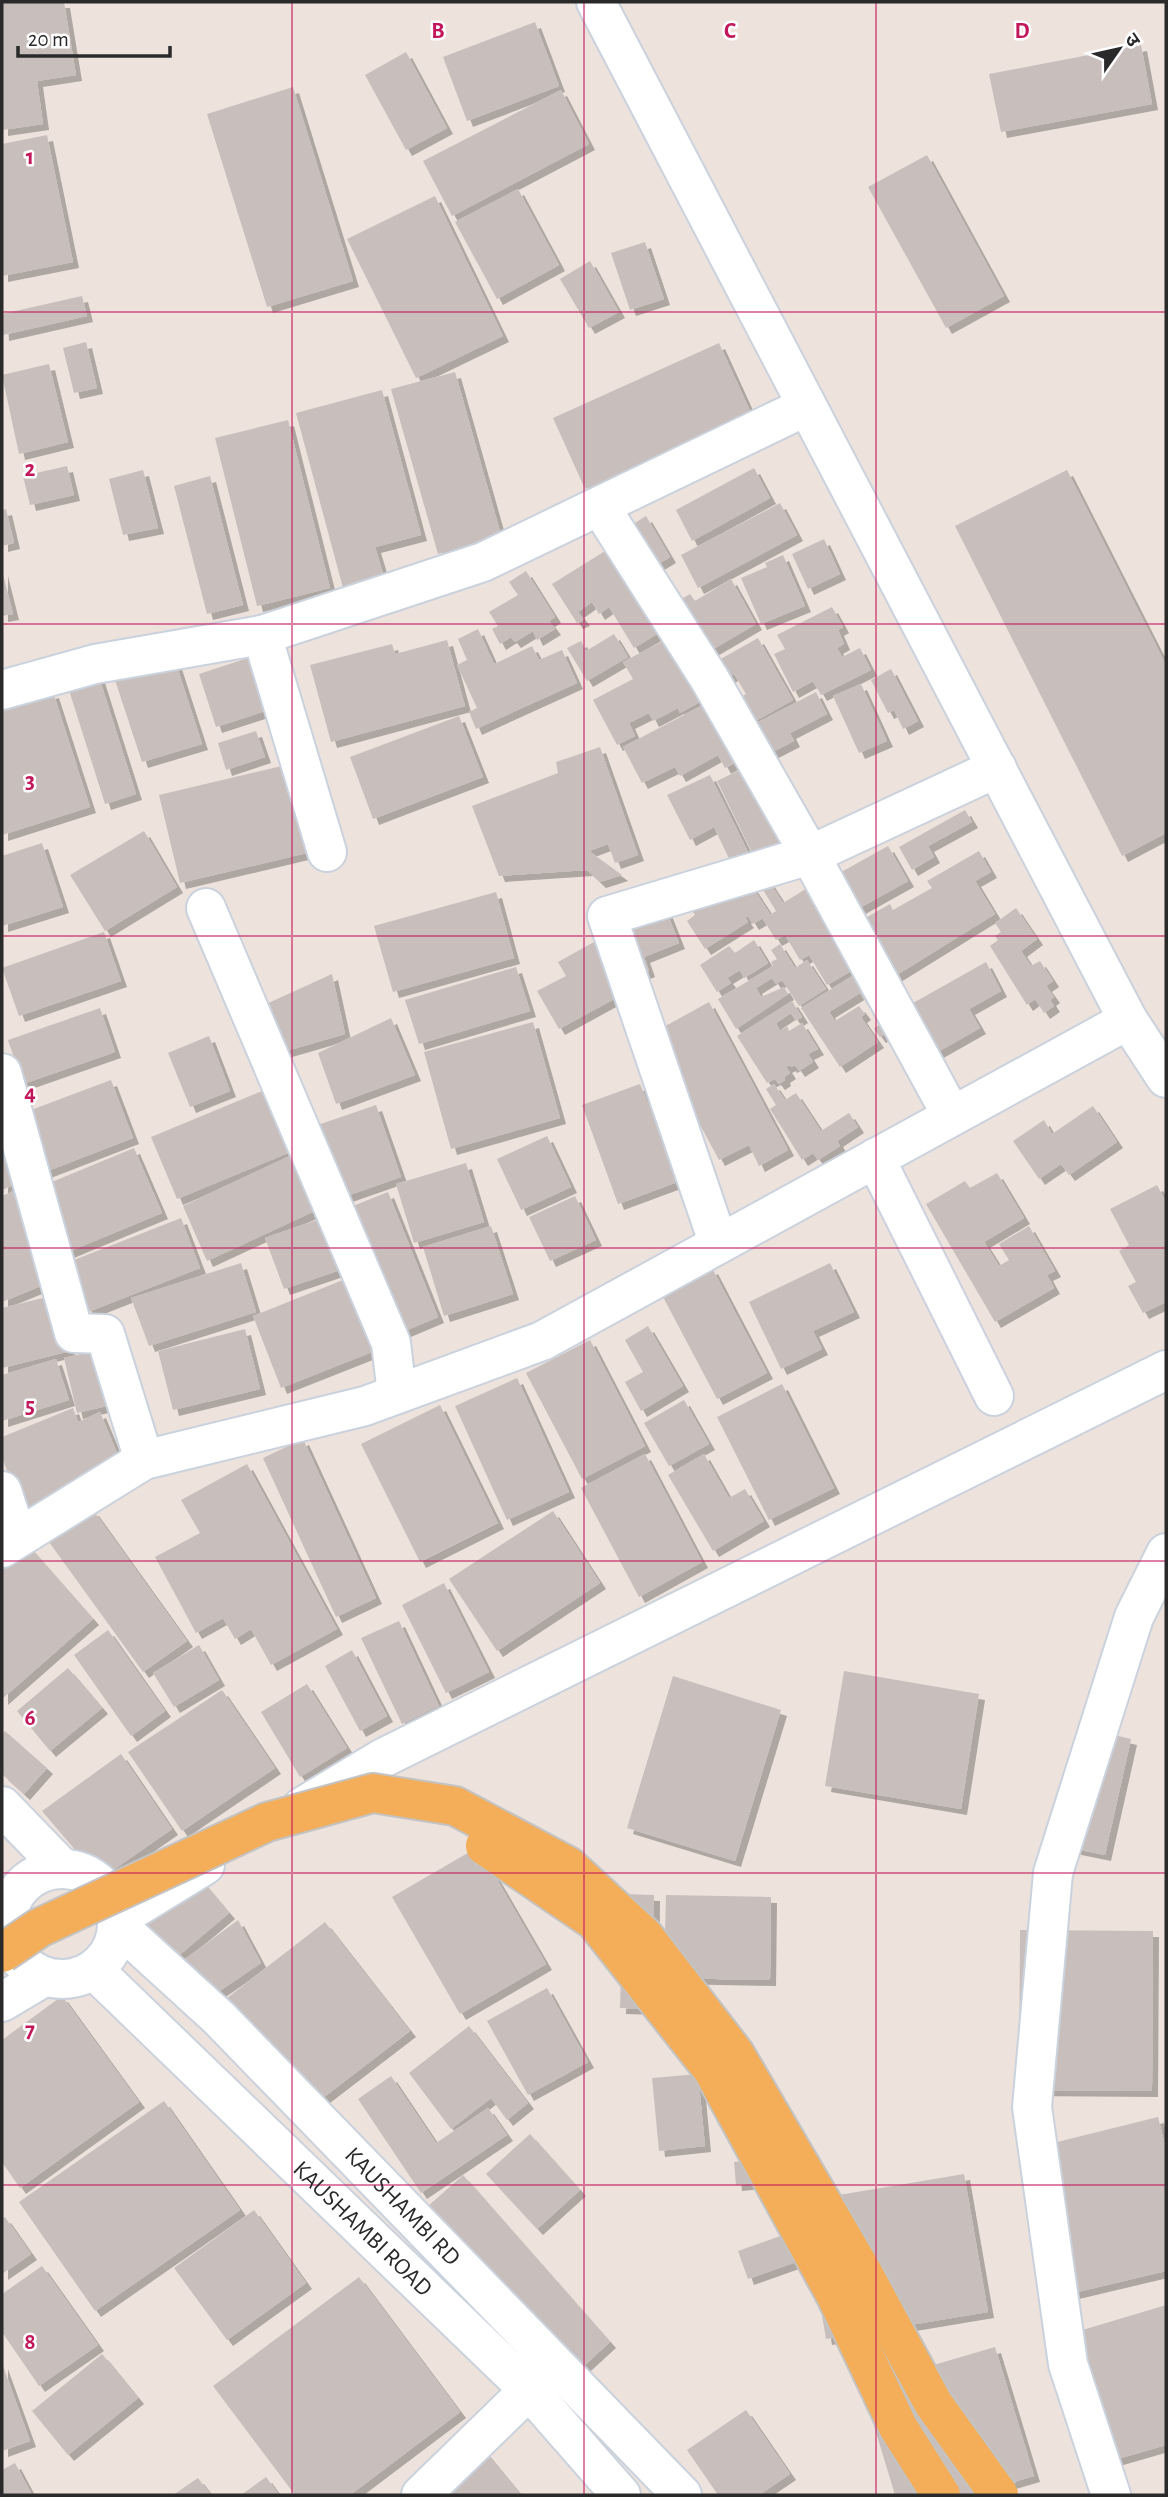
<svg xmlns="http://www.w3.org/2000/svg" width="1168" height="2497" viewBox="0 0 1168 2497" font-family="'Alegreya Sans','Noto Sans Devanagari',sans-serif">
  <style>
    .building { fill: #c8bfbc; filter: url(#shadow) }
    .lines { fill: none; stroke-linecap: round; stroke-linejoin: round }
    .street-casing { stroke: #cad2dd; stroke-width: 42 }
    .secondary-casing { stroke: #cad2dd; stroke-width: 42 }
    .street { stroke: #fff; stroke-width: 38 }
    .secondary { stroke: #fff; stroke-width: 38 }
    .primary-bridge-casing { stroke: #c3c3c3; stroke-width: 42; stroke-linecap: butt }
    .primary-bridge { stroke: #f4ae59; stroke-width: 38 }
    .grid { fill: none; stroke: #c2185b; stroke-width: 2; stroke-opacity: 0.55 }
    .labels { text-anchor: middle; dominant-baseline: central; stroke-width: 5; stroke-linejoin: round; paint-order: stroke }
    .street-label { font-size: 24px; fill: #2a2a2a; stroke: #fff }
    .grid-label { font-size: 23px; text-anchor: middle; font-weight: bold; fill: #c2185b; stroke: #fff; stroke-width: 5; stroke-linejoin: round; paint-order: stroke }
  </style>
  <defs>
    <filter id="shadow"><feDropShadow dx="6" dy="6" stdDeviation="0" flood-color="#0004"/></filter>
  </defs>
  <rect width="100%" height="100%" fill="#ede2dc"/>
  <g class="building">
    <polygon points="2,2 64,2 76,75 37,81 43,124 2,130"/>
    <polygon points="535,22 559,86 467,121 443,57"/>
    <polygon points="1141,45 1152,104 1001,132 989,74"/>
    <polygon points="406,52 447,128 406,150 365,75"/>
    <polygon points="293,87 353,281 267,307 207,114"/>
    <polygon points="561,90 589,144 452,216 423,161"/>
    <polygon points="47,135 73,262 2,276 2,144"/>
    <polygon points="927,155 1004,296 946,328 868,187"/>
    <polygon points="518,189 559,265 497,299 455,222"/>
    <polygon points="435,196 503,336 416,378 347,239"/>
    <polygon points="645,242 664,299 630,310 611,253"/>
    <polygon points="590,261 619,312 589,328 560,279"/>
    <polygon points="82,296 87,316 3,335 2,314"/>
    <polygon points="86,342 97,388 74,393 63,348"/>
    <polygon points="719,343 751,413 585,489 553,418"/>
    <polygon points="49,364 68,442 19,454 2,375"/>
    <polygon points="455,372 501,535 438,554 391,389"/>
    <polygon points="382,390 421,535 375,547 384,577 343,588 296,413"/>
    <polygon points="288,420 330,588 257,606 215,438"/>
    <polygon points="67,466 74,495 30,505 23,476"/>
    <polygon points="754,468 770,498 692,541 676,510"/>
    <polygon points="143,470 158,528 123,535 109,479"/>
    <polygon points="1067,470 1166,665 1166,833 1122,856 955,526"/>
    <polygon points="210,476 243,605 207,614 174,486"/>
    <polygon points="780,503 797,535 698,588 681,555"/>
    <polygon points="6,509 14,543 2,546 2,510"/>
    <polygon points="646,516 670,557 645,572 622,531"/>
    <polygon points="824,539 840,574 808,589 792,554"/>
    <polygon points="618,543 670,626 634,648 609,607 599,614 592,602 578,612 584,620 577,623 552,584"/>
    <polygon points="783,555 805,606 761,624 741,578 767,567 765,563"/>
    <polygon points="2,570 13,614 2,616"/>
    <polygon points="526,571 555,617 549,621 555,629 537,640 533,631 515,642 511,637 500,644 492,629 498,626 489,612 518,595 509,582"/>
    <polygon points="731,579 756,624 698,658 667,607 690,594 695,601"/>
    <polygon points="832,607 843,627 838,630 844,644 837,648 842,657 860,648 871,670 821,695 813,681 793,692 774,654 785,649 777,635"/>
    <polygon points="478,629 494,664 532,646 539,660 562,650 577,683 476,729 469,712 477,708 457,665 467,660 458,639"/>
    <polygon points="614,634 628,657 587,681 567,648 581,641 586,651"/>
    <polygon points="674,635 707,698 680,713 678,708 653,721 649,713 629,723 635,736 617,745 593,700 633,679 623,662"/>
    <polygon points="758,638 793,700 743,728 737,699 746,694 734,674 720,682 710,665"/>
    <polygon points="447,640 465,706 331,742 310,665 392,644 395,654"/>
    <polygon points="173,654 202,744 142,762 113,674"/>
    <polygon points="248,658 265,711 216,727 199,674"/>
    <polygon points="891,669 918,721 903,729 894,710 888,713 871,680"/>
    <polygon points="99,677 136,794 105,804 68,687"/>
    <polygon points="861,684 887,741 859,753 833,696"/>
    <polygon points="53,692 90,807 2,835 2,708"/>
    <polygon points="816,692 827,714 790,733 794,741 761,758 745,729"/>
    <polygon points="718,697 748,756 725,768 718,755 680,776 675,767 642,783 623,747"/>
    <polygon points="459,716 483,777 373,819 350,757"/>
    <polygon points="256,731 265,757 226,770 218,743"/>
    <polygon points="600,747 638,855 615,863 608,844 589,851 622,875 600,882 587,870 499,876 472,806 558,773 556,762"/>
    <polygon points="290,764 311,852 180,883 159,795"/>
    <polygon points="748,766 785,843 754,857 717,781"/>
    <polygon points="710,775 751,858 733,867 714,827 690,840 667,795"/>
    <polygon points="965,810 972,822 928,846 934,857 912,870 899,847"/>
    <polygon points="144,831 177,887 105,931 70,875"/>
    <polygon points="42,843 63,907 2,926 2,856"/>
    <polygon points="888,846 908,881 856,910 836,875"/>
    <polygon points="979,851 991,872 975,881 995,914 895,976 862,920 890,904 893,910 932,888 927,881"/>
    <polygon points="768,880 783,903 820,880 839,911 796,937 838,913 865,963 827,985 809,955 800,960 785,935 776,940 763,919 776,911 760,885"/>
    <polygon points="749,882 770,914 753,924 748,916 745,918 748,922 705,949 687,921 695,915 690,908"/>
    <polygon points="496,892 514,958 393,992 374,926"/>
    <polygon points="1016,908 1037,939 1021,951 1031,966 1040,961 1053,981 1046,986 1054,997 1050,1000 1054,1006 1044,1013 1035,999 1027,1005 990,946 998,940 995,936 1001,932 995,923"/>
    <polygon points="666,910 679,943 644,957 649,971 634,977 615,932"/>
    <polygon points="104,932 121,981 19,1016 2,968"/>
    <polygon points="603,937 625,993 559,1029 537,991 566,976 558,962"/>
    <polygon points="754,940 768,963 744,978 740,970 727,978 731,983 717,992 700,965 729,946 735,953"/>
    <polygon points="780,944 795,968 807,960 826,989 799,1006 782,980 776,984 772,978 756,988 761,997 784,987 788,994 736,1029 718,999 773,966 771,962 777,959 771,950"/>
    <polygon points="986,962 1001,991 969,1009 980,1028 934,1054 906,1007"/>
    <polygon points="516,967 530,1011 419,1044 405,1000"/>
    <polygon points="857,973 893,1029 880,1037 874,1029 880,1024 860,993 829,1012 835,1021 859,1006 865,1014 861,1017 878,1042 840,1067 801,1008"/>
    <polygon points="332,974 345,1034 276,1054 264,1005"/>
    <polygon points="792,1001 802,1017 796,1021 791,1013 776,1023 780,1031 787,1026 789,1031 802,1023 818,1049 808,1054 813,1062 799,1071 795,1065 791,1067 790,1065 786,1067 790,1073 784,1077 785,1080 779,1084 775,1079 767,1083 737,1036"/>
    <polygon points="709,1002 788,1150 759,1166 749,1145 719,1160 651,1034"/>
    <polygon points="100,1008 115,1052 23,1084 8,1040"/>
    <polygon points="391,1018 415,1075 336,1104 318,1053"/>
    <polygon points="533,1022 560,1118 451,1149 424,1052"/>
    <polygon points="209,1036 230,1091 190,1107 168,1053"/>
    <polygon points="111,1080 133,1138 45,1172 23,1113"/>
    <polygon points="640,1084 648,1104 662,1099 691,1177 618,1204 582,1105"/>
    <polygon points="774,1084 785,1100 796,1093 821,1131 849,1113 858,1127 837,1141 840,1146 818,1160 813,1153 802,1160 770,1109 776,1105 766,1089"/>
    <polygon points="274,1086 300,1148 177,1199 151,1137"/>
    <polygon points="2,1100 30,1178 2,1190"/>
    <polygon points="376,1105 401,1177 335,1200 309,1128"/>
    <polygon points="1093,1106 1117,1142 1069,1175 1061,1164 1039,1179 1013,1141 1044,1120 1052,1134"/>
    <polygon points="547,1136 571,1187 521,1210 497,1159"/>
    <polygon points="134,1148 162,1213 63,1254 35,1189"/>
    <polygon points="296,1153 321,1208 207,1261 183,1206"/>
    <polygon points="466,1163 484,1222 414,1243 396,1184"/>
    <polygon points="997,1173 1024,1218 984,1242 999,1266 1009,1260 999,1244 1029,1226 1055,1271 1047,1275 1054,1288 995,1322 926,1204 965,1181 970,1188"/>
    <polygon points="1157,1185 1166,1202 1166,1302 1143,1313 1128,1286 1136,1282 1119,1251 1129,1245 1110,1209"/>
    <polygon points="21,1188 58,1279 2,1302 2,1196"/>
    <polygon points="388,1192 438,1317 393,1336 343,1210"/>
    <polygon points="575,1196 596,1240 550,1261 529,1217"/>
    <polygon points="325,1217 343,1269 284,1289 265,1238"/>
    <polygon points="181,1218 200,1268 88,1312 69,1262"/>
    <polygon points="491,1226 513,1294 444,1316 423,1247"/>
    <polygon points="241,1263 256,1312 149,1346 131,1298"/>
    <polygon points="830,1263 854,1312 813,1331 822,1349 781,1369 749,1302"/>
    <polygon points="712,1268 767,1373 717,1399 662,1295"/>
    <polygon points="353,1276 382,1348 281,1388 253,1316"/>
    <polygon points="55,1295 70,1351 2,1368 2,1308"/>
    <polygon points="648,1326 683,1386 641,1411 625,1382 643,1372 625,1340"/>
    <polygon points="245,1329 260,1389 173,1410 158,1351"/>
    <polygon points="590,1340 645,1446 582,1479 526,1373"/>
    <polygon points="98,1350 111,1405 77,1413 64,1358"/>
    <polygon points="56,1359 69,1400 2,1421 2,1375"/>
    <polygon points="517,1378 569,1492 507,1520 455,1406"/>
    <polygon points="782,1384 834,1488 769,1520 717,1417"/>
    <polygon points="684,1400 709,1444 669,1466 644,1423"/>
    <polygon points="440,1405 498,1523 420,1562 361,1444"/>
    <polygon points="73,1408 78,1422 100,1412 124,1470 24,1512 2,1458 2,1437"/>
    <polygon points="303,1439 376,1598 336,1617 263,1458"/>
    <polygon points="645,1454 702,1562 639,1597 581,1488"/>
    <polygon points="704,1454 729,1498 745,1489 764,1521 713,1551 668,1475"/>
    <polygon points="247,1464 337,1629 271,1665 251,1629 235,1639 223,1618 196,1633 155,1557 200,1533 181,1500"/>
    <polygon points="93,1510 187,1641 143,1672 49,1542"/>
    <polygon points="553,1511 600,1583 497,1651 449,1579"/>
    <polygon points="27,1544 93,1619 2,1699 2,1566"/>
    <polygon points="444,1583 489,1672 446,1693 402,1605"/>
    <polygon points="399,1621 439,1706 402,1724 361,1638"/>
    <polygon points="108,1630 165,1711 131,1736 74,1655"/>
    <polygon points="199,1645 219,1680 174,1707 153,1673"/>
    <polygon points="352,1650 387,1716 360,1731 325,1666"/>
    <polygon points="68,1668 102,1708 50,1751 17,1711"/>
    <polygon points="844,1671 979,1694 961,1809 825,1786"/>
    <polygon points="673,1676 781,1710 735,1861 627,1828"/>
    <polygon points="307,1684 347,1748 300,1777 261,1712"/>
    <polygon points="222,1690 275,1768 182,1831 128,1752"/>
    <polygon points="1080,1727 1131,1739 1105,1855 1056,1845"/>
    <polygon points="5,1731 47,1768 24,1794 2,1774 2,1734"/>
    <polygon points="121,1754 172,1829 100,1879 42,1811"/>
    <polygon points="478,1847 546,1964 460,2014 392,1897"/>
    <polygon points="191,1868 229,1913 170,1963 129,1915"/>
    <polygon points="623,1894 654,1895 653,2009 620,2008"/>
    <polygon points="666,1895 771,1897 770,1980 664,1978"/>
    <polygon points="238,1920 261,1963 218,1992 177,1965"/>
    <polygon points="325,1922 410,2031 311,2107 227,1998"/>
    <polygon points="1020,1930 1153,1931 1152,2091 1019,2090"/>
    <polygon points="547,1988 588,2062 528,2095 487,2021"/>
    <polygon points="62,1996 139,2102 20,2188 2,2162 2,2040"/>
    <polygon points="469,2026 528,2103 507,2120 491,2098 451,2129 409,2073"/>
    <polygon points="698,2074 705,2146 659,2151 652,2078"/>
    <polygon points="391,2076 436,2143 488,2108 507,2135 421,2193 358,2099"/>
    <polygon points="164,2101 240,2210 95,2311 19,2202"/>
    <polygon points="1158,2117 1166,2150 1166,2271 1069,2294 1033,2148"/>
    <polygon points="530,2134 580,2190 537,2229 486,2174"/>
    <polygon points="774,2159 776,2181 736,2185 734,2162"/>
    <polygon points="964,2174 988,2312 826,2339 803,2201"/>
    <polygon points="463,2175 610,2342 574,2375 427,2207"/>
    <polygon points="254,2210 306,2283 227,2340 174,2268"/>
    <polygon points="5,2217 31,2254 2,2274 2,2219"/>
    <polygon points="786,2234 796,2262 748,2279 738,2251"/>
    <polygon points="42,2266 98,2345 39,2386 2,2332 2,2294"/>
    <polygon points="359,2277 460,2412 350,2495 295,2495 213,2386"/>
    <polygon points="1166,2305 1166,2445 1114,2460 1076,2332"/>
    <polygon points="995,2347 1034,2476 969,2495 895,2495 862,2386"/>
    <polygon points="102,2354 138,2398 68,2455 32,2411"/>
    <polygon points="2,2363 30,2441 2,2451"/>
    <polygon points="746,2410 790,2474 759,2495 718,2495 687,2450"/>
    <polygon points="479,2444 521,2495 416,2495"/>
    <polygon points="15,2463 32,2495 2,2495 2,2470"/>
    <polygon points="266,2477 279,2495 241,2495"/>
    <polygon points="198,2478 211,2495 173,2495"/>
  </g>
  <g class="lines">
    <g class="street-casing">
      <g id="street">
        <polyline points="601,508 709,678 810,855 952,1116"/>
        <polyline points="262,635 327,852"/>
        <polyline points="2,690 95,664 262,635 483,562 807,406"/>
        <polyline points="206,908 391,1343 397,1394"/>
        <polyline points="2,1073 74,1333 105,1334 144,1460"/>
        <polyline points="875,1158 994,1396"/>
        <polyline points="718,1242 607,916 810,855 997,768"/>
        <polyline points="2,1491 17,1537"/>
        <polyline points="2,1548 144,1460 365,1406 542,1341 1128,1020"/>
        <polyline points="421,2495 529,2390"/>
        <polyline points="1111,2495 1068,2364 1032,2107 1053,1873 1134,1617 1166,1553"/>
      </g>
    </g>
    <g class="secondary-casing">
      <g id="secondary">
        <polyline points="596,2 1128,1020 1166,1078"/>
        <polyline points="2,1806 62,1868"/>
        <polyline points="302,1807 383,1758 1166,1370"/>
        <circle cx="62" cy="1924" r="55"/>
        <polyline points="117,1919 205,1865"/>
        <path id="s1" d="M117,1925L219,2018L682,2495"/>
        <path id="s2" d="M94,1970L529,2390L621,2495"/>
        <polyline points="2,2002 44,1977"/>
      </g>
    </g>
    <use href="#street" class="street"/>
    <use href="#secondary" class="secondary"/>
    <g class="primary-bridge-casing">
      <g id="primary-bridge">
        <polyline points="485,1846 595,1921 712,2069 836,2296 898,2427 941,2495"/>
        <polyline points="2,1953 39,1928 267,1822 373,1793 455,1806 568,1866 644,1936 735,2054 862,2271 933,2403 999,2495"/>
      </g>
    </g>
    <use href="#primary-bridge" class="primary-bridge"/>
  </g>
  <path class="grid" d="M292,2V2495M584,2V2495M876,2V2495M2,312H1166M2,624H1166M2,936H1166M2,1248H1166M2,1561H1166M2,1873H1166M2,2185H1166"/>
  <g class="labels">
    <g class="street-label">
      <text stroke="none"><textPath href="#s1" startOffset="401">KAUSHAMBI RD</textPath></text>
      <text stroke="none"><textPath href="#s2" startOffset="373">KAUSHAMBI ROAD</textPath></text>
    </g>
  </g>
  <g class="grid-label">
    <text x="438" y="38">B</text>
    <text x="730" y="38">C</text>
    <text x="1022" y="38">D</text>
    <text x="30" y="164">1</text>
    <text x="30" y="476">2</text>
    <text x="30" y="788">3</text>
    <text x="30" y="1100">4</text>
    <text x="30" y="1413">5</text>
    <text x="30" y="1725">6</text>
    <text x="30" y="2037">7</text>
    <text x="30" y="2349">8</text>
  </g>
  <rect width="1168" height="2497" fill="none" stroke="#2a2a2a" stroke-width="7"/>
  <g transform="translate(1119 49) rotate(56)" stroke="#ffffff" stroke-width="5" paint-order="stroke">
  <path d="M0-5L12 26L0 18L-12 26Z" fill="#2a2a2a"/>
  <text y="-10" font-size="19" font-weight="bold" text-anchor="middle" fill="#2a2a2a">उ</text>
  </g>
  <path d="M18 46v10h152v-10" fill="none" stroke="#2a2a2a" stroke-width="3.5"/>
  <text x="28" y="46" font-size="21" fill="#2a2a2a" stroke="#ffffff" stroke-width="5" paint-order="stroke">20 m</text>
</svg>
